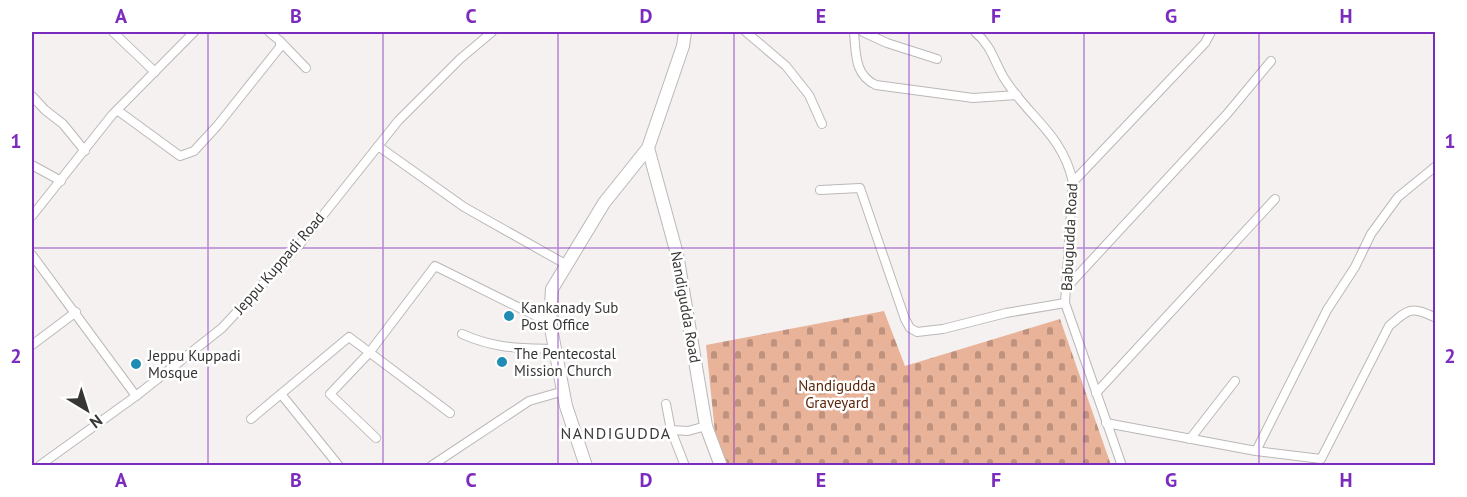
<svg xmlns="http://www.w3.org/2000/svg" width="1467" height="497" viewBox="0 0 1467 497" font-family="'PT Sans',sans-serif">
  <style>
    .cemetery { fill: url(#cemetery-stones) }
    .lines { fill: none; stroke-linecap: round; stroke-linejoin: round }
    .minor-casing { stroke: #bbb8b6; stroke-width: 10 }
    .secondary-casing { stroke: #bbb8b6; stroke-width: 14 }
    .minor { stroke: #fff; stroke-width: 8 }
    .secondary { stroke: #fff; stroke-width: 12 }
    .grid { fill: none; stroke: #7b2cbf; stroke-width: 1.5; stroke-opacity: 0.55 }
    .poi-dot { fill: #218cb3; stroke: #fff; stroke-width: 2 }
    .labels { text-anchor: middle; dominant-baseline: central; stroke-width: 5; stroke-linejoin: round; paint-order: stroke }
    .street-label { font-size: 15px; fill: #373635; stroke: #fff }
    .poi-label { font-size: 15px; fill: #373635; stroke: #fff; text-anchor: start }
    .park-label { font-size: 15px; fill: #5a270a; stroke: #fff }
    .neighbourhood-label { font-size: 16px; letter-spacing: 1.5px; fill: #3b3938; stroke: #fff }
    .neatline { fill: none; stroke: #7b2cbf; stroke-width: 2 }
    .grid-label { font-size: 20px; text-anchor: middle; font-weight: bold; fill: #7b2cbf }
  </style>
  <defs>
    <pattern id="cemetery-stones" width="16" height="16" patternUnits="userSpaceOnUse" patternTransform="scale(1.5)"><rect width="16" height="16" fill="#e9b399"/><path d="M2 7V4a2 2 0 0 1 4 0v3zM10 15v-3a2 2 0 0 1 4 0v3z" fill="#be927e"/></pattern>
  </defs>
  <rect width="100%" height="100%" fill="#f5f1f0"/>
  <polygon class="cemetery" points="884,311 905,366 1060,319 1111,465 725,465 715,433 706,345"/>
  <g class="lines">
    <g class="minor-casing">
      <g id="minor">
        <polyline points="113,32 155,72"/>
        <polyline points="746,32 786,66 809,95 822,124"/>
        <path d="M854,32C856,53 854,75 876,85L973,98L1017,95"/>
        <polyline points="863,32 887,43 937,59"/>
        <path d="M975,32C991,45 994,61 1004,78C1028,117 1062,133 1073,182L1065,303L1122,466"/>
        <polyline points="280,41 306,68"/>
        <polyline points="32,96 45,110 63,124 85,151"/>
        <polyline points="117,110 180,156 194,151 217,126 280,47 280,41 269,32"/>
        <polyline points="378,146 464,207 567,265"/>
        <polyline points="32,165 61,181"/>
        <polyline points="1073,182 1205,43 1211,32"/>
        <polyline points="820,190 860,188 905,319 910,328 917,332 943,329 1006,313 1065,303"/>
        <polyline points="32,216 112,115 194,32"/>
        <polyline points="32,255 136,396"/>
        <polyline points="1067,287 1227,114 1271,61"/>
        <path d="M462,334C496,349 519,348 555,349"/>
        <polyline points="32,345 76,312"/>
        <polyline points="1096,393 1275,199"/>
        <polyline points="281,394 339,466"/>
        <polyline points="666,404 671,430 688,431 706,426"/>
        <polyline points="251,419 349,337 450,413"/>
        <path d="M1106,423L1256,451L1321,459L1389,326C1407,310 1411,305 1434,317"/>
        <polyline points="671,430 685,466"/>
        <polyline points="376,438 330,394 369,353 435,266 550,323"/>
        <polyline points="1190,439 1235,381"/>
        <polyline points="1256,451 1327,310 1355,267 1371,234 1398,197 1436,166"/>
        <polyline points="39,466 136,396 222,328 300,244 398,121 460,59 492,32"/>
        <polyline points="431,466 529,401 564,391"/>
      </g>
    </g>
    <g class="secondary-casing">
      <g id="secondary">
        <polyline points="648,148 677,254 706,426 721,466"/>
        <polyline points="586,466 566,406 550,323 552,289 604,203 648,148 683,46 685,32"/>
      </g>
    </g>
    <use href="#minor" class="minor"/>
    <use href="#secondary" class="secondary"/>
  </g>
  <path class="grid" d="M208,32V466M383,32V466M558,32V466M734,32V466M909,32V466M1084,32V466M1259,32V466M32,248H1436"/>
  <g class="poi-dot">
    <circle cx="509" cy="316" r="6"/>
    <circle cx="502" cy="362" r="6"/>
    <circle cx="136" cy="364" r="6"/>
  </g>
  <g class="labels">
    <g class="street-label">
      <text transform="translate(1069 237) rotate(-87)">Babugudda Road</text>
      <text transform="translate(279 263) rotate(-49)">Jeppu Kuppadi Road</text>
      <text transform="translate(686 307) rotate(80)">Nandigudda Road</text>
    </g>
    <g class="poi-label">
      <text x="521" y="307">Kankanady Sub<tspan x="521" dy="17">Post Office</tspan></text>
      <text x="514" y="353">The Pentecostal<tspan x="514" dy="17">Mission Church</tspan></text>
      <text x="148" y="355">Jeppu Kuppadi<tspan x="148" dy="17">Mosque</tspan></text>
    </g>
    <g class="park-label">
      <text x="837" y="385">Nandigudda<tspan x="837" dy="17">Graveyard</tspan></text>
    </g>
    <g class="neighbourhood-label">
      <text x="616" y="433">NANDIGUDDA</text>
    </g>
  </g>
  <rect width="1467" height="497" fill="none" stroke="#ffffff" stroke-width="66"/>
  <g transform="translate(87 410) rotate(142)" stroke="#ffffff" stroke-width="4.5" paint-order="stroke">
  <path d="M0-4.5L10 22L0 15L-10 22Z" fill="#373635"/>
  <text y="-9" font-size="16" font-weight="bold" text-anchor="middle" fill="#373635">N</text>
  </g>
  <rect x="33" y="33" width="1401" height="431" class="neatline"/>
  <g class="grid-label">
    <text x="121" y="23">A</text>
    <text x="296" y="23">B</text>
    <text x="471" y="23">C</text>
    <text x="646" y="23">D</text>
    <text x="821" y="23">E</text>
    <text x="996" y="23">F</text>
    <text x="1171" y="23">G</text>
    <text x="1346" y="23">H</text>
    <text x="16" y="148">1</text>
    <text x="1450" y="148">1</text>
    <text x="16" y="363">2</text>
    <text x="1450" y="363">2</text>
    <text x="121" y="487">A</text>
    <text x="296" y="487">B</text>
    <text x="471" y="487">C</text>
    <text x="646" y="487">D</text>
    <text x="821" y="487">E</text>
    <text x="996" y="487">F</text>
    <text x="1171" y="487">G</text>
    <text x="1346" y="487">H</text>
  </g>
</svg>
